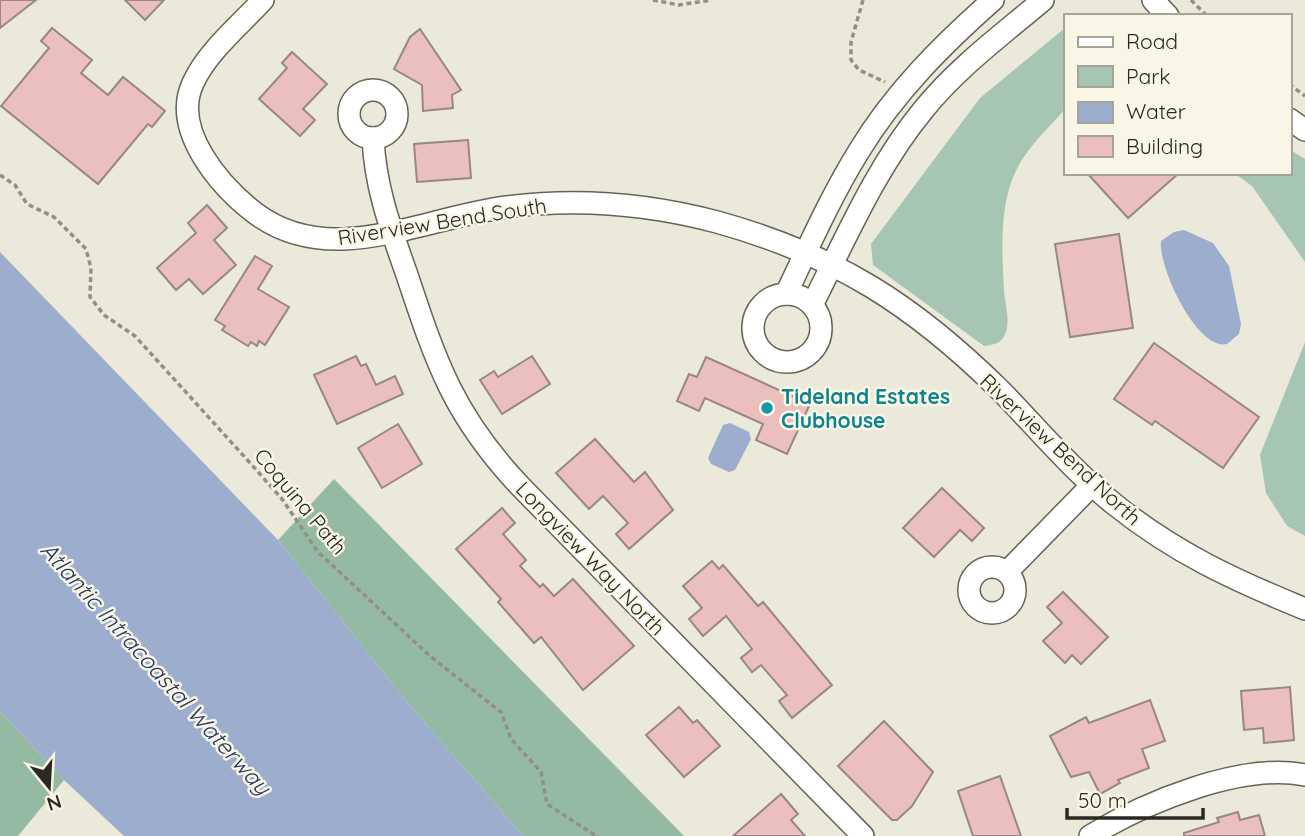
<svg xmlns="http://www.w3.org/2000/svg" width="1305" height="836" viewBox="0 0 1305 836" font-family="Quicksand,sans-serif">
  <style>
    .green { fill: #a6c6b3 }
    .forest { fill: #95baa4 }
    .water { fill: #9cadcd }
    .building { fill: #eabfbc; stroke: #988786; stroke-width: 2 }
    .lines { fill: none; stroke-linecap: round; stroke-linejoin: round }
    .minor-casing { stroke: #676457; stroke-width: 24 }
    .path { stroke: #929085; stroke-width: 3.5; stroke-dasharray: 5 3.5; stroke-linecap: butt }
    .minor { stroke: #fff; stroke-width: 21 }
    .culture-dot { fill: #0f9aa8; stroke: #f9f6e6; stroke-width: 2.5 }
    .labels { text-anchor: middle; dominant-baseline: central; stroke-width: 5; stroke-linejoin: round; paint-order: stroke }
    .street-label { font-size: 21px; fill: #2a2823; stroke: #f9f6e6 }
    .culture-label { font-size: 21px; font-weight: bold; fill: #0d838f; stroke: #f9f6e6; text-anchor: start }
    .water-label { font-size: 23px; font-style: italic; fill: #243964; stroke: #f9f6e6 }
  </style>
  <rect width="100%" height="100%" fill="#ebe9d9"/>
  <g class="green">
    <path d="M1065,28V109C1048,129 1026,148 1015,173C999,206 1002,255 1004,290C1005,305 1012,325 1003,338C999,344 991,345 984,346L873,265L871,244L980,98Z"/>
    <polygon points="1289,149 1305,159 1305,262 1252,186 1234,173 1289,173"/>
    <polygon points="1305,342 1305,536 1287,526 1266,493 1260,455"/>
  </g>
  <g class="forest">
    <polygon points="334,479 684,836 523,836 406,701 278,540"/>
    <polygon points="0,711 64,780 18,836 0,836"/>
  </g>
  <g class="water">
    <path d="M1184,230L1213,243L1229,266L1241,324L1239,334L1227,344C1197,351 1158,267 1161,241L1174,232Z"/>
    <polygon points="0,252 278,540 406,701 523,836 124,836 64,780 0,711"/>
    <polygon points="730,423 749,432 751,439 735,470 729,472 711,464 708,458 723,425"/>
  </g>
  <g class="building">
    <polygon points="0,0 36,0 0,28"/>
    <polygon points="125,0 164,0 145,20"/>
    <polygon points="52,28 92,60 81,73 108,95 123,77 165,111 152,127 148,124 98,184 1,106 49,48 41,41"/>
    <polygon points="420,29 461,90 452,95 453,108 423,111 422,85 394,69 410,37"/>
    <polygon points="292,52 327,84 303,109 315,120 300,136 259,99 287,68 282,63"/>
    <polygon points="468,140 471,178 417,182 414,144"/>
    <polygon points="1087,173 1179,173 1128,218"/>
    <polygon points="207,205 227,228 214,240 236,265 203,294 189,279 176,290 157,268 196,233 188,223"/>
    <polygon points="1119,234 1133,328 1070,337 1055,244"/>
    <polygon points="255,256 272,266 258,289 289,307 265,345 259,341 257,346 251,342 248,346 222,330 225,326 215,320"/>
    <polygon points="1154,343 1259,417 1223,468 1155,421 1152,425 1114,399"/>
    <polygon points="356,356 361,366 366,364 376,385 395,376 403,394 337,424 314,375"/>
    <polygon points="532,356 550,384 502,414 480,380 494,371 498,377"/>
    <polygon points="706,357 810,404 787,454 756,440 763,424 705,398 699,411 677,401 689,374 697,377"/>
    <polygon points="398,424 422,464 382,488 358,448"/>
    <polygon points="595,439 634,482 645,472 673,510 629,549 616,534 628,523 603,496 589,509 556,473"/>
    <polygon points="942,488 984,528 972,541 960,530 934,557 903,528"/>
    <polygon points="502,508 515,523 503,534 526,560 520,566 540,587 543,584 554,596 573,579 634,646 583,690 541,637 534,643 498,602 501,599 456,549"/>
    <polygon points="712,561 719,569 723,565 758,606 763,602 832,685 792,718 779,701 787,695 761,665 752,672 741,658 752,649 726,616 703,636 689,619 702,608 683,586"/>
    <polygon points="1063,592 1108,637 1081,664 1072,655 1065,663 1043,641 1062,623 1047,607"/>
    <polygon points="1290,687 1294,740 1264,743 1263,728 1244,730 1241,691"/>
    <polygon points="1150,700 1165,741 1142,749 1149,768 1118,780 1120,783 1100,794 1089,772 1071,777 1050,736 1086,717 1089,723"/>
    <polygon points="679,707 693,723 697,720 720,746 684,777 646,735"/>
    <polygon points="884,721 933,772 912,806 897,820 892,820 838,766"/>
    <polygon points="1000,776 1021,836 973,836 958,791"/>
    <polygon points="781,794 798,814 791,820 805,836 733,836"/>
    <polygon points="1238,812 1240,820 1259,815 1265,836 1184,836 1184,833 1219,822 1217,818"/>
  </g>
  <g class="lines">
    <g class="minor-casing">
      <g id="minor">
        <path d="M263,0C240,25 207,52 193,83C171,130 220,186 255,213C331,270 424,217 507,207C577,198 649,204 717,222C836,255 914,305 1001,391C1038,429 1073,471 1114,504C1175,553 1234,580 1305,609"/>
        <polyline points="1153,0 1168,16"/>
        <circle cx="373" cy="114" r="24"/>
        <polyline points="1289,119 1305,130"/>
        <path d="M373,138C375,186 390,227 406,272C436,362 453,415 520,486L863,836"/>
        <circle cx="787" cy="328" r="34"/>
        <path d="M786,294C809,246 831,196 859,151C894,93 942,45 993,0"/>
        <path d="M812,305C846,238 876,167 924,109C958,67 1003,34 1043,0"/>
        <circle cx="992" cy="590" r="23"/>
        <polyline points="1007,572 1093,484"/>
        <path d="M1090,836C1144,803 1241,762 1305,775"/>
      </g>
    </g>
    <g class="path">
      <polyline points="653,0 679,5 711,0"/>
      <polyline points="863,0 851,42 851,60 859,70 885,82"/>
      <polyline points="1191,0 1207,16"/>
      <polyline points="1289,84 1305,96"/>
      <polyline points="0,175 15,185 27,204 54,217 86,249 91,268 90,297 104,315 135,336 251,464 282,499 318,552 430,656 501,712 511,739 541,772 547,804 596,836"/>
    </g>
    <use href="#minor" class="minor"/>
  </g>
  <circle class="culture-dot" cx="767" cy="408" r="7"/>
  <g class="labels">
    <g class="street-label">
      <text transform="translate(442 221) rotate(-9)">Riverview Bend South</text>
      <text transform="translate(1061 449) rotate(43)">Riverview Bend North</text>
      <text transform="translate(301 501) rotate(50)">Coquina Path</text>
      <text transform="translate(591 558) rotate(46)">Longview Way North</text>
    </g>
    <g class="culture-label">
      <text x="781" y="396">Tideland Estates<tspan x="781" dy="24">Clubhouse</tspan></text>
    </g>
    <g class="water-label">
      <text transform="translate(156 668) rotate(48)">Atlantic Intracoastal Waterway</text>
    </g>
  </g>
  <rect x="1064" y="14" width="228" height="161" fill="#f9f6e6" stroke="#a6a498" stroke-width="2"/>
  <rect x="1078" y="37" width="35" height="10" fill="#ffffff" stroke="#a6a498" stroke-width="2"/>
  <text x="1126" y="49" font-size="21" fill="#2a2823">Road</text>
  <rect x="1078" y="66" width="35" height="21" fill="#a6c6b3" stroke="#a6a498" stroke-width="2"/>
  <text x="1126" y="84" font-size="21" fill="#2a2823">Park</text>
  <rect x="1078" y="102" width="35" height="21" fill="#9cadcd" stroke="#a6a498" stroke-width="2"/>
  <text x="1126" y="119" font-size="21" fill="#2a2823">Water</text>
  <rect x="1078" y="136" width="35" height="21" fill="#eabfbc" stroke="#a6a498" stroke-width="2"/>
  <text x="1126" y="154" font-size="21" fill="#2a2823">Building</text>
  <g transform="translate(49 787) rotate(162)" stroke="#f9f6e6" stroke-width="5" paint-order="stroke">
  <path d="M0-5L12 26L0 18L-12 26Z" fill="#2a2823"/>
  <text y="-10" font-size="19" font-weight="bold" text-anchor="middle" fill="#2a2823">N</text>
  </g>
  <path d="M1067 808v10h136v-10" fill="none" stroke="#2a2823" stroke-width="3.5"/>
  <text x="1078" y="808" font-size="21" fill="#2a2823" stroke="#f9f6e6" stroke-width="5" paint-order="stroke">50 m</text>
</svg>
